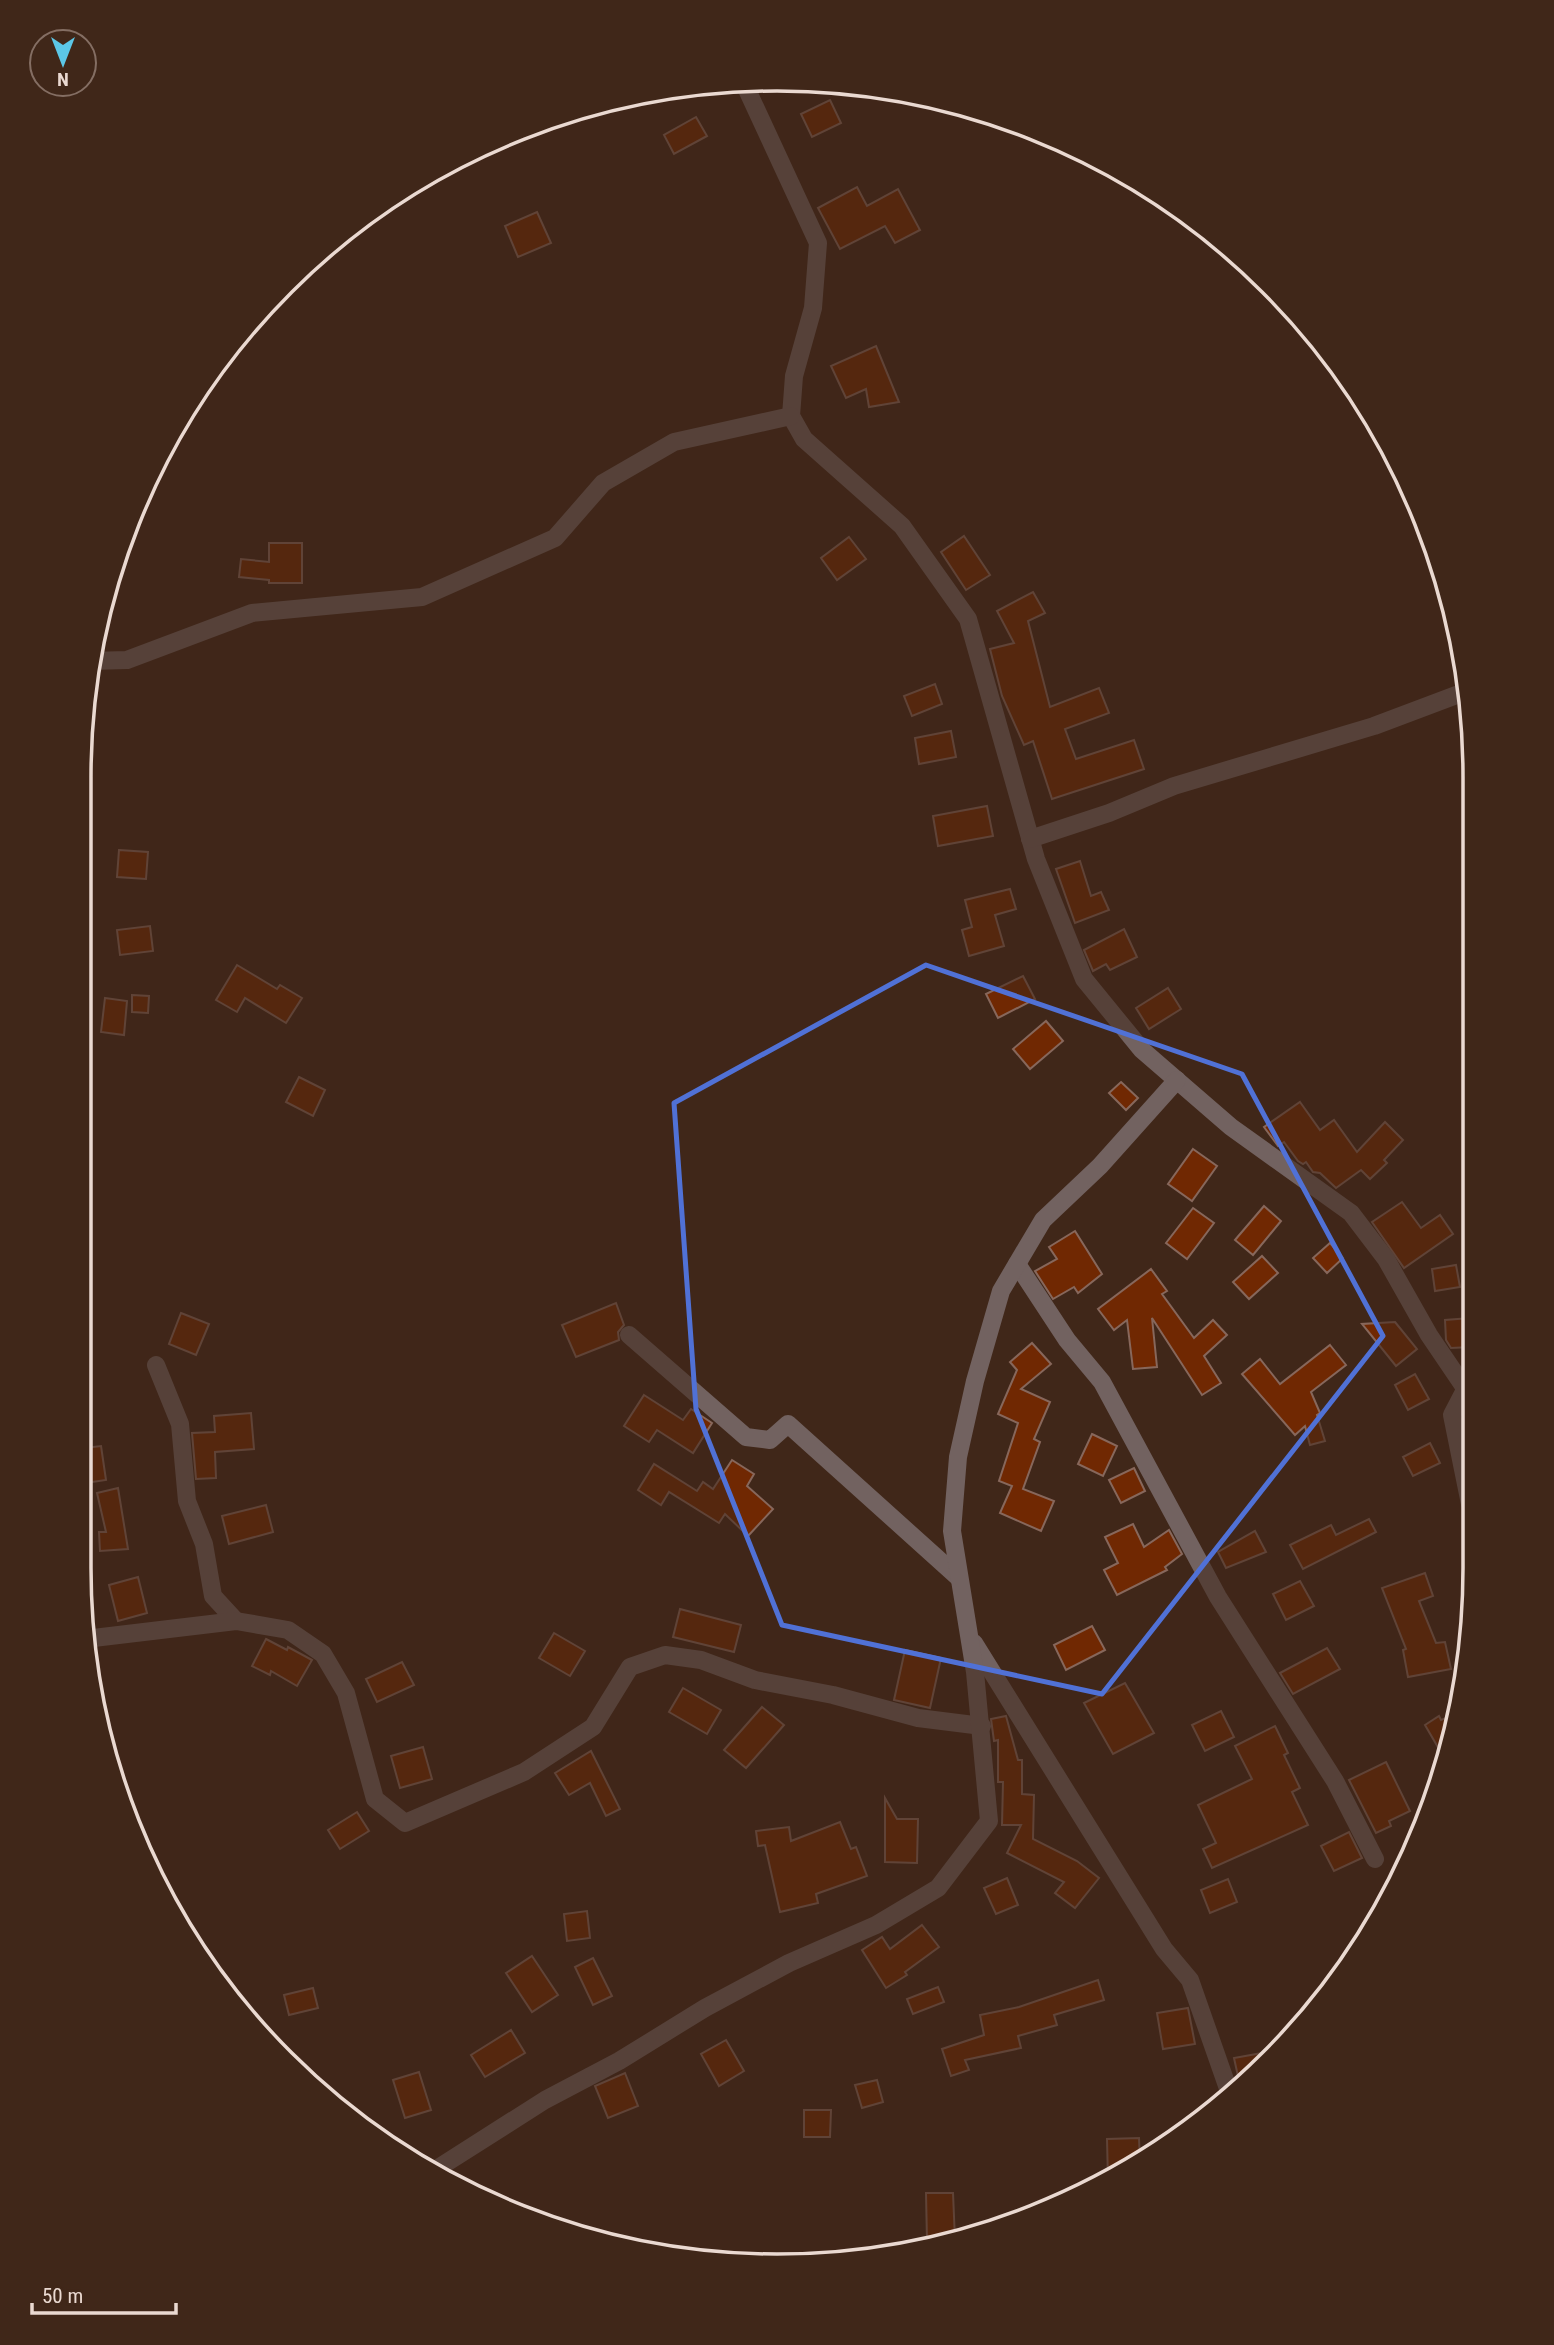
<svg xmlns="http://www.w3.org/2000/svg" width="1554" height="2345" viewBox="0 0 1554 2345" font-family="'Roboto Condensed',sans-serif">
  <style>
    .building { fill: #702802; stroke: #87675b; stroke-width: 2 }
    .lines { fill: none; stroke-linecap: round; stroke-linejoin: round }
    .minor { stroke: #726260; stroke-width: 18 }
    .marked { fill: none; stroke: #5071d6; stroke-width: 5; stroke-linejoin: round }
    .rim { fill: none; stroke: #ead9d1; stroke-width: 3.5 }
  </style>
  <rect width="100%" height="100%" fill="#402719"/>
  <g class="building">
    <polygon points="830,100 841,123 812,137 801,114"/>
    <polygon points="696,117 707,136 674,154 664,135"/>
    <polygon points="857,187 867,206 898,189 920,230 895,243 885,226 840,249 818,208"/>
    <polygon points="537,212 551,243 518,257 505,226"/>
    <polygon points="876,346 899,402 869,407 866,389 846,398 831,366"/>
    <polygon points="964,536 990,575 966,590 941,552"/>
    <polygon points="849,537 866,559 837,580 821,558"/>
    <polygon points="269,543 302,543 302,583 269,583 269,580 239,577 241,559 269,562"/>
    <polygon points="1033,592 1045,613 1028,621 1050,707 1099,688 1109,713 1065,729 1076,759 1134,740 1144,769 1052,799 1033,741 1024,745 1002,696 990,649 1014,643 997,611"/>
    <polygon points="935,684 942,704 912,716 904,696"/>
    <polygon points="951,731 956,757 919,764 915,738"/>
    <polygon points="987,806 993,836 938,846 933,816"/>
    <polygon points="119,850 148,852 146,879 117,877"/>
    <polygon points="1080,861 1091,896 1101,892 1109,910 1075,923 1056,869"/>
    <polygon points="1010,889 1016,909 995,915 1004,946 969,956 962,930 972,927 965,900"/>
    <polygon points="150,926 153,951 120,955 117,930"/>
    <polygon points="1124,929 1137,957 1110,970 1106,964 1093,971 1084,950"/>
    <polygon points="237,965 277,989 280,985 302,998 286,1023 245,998 237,1012 216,1000"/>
    <polygon points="1023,976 1035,999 998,1018 986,994"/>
    <polygon points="1168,988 1181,1009 1149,1029 1136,1008"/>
    <polygon points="132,995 149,996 148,1013 132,1012"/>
    <polygon points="105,998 127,1001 124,1035 101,1032"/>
    <polygon points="1046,1021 1063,1041 1030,1069 1013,1049"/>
    <polygon points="299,1077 325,1090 313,1116 286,1102"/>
    <polygon points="1121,1082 1138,1098 1126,1110 1109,1093"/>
    <polygon points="1300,1102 1320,1130 1334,1120 1357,1152 1385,1122 1403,1140 1384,1160 1387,1163 1370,1179 1361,1170 1336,1188 1320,1173 1313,1172 1306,1162 1303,1164 1298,1161 1284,1142 1278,1146 1264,1127"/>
    <polygon points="1193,1149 1217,1166 1192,1201 1168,1184"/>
    <polygon points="1402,1202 1421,1228 1440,1215 1453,1234 1404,1268 1372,1222"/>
    <polygon points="1264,1206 1281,1221 1253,1255 1235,1240"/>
    <polygon points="1193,1208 1214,1223 1187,1259 1166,1243"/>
    <polygon points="1075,1231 1102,1274 1078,1293 1074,1287 1053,1299 1035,1271 1057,1259 1049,1247"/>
    <polygon points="1330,1243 1343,1258 1327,1273 1313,1258"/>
    <polygon points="1262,1256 1278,1273 1249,1299 1233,1282"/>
    <polygon points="1456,1265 1460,1287 1435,1291 1432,1269"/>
    <polygon points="1151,1269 1167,1291 1162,1294 1194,1338 1213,1320 1227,1335 1204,1356 1221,1383 1202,1395 1152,1318 1157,1367 1133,1369 1127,1320 1114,1330 1098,1309"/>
    <polygon points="616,1303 624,1325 618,1332 619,1340 576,1357 562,1325"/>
    <polygon points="181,1313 209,1324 196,1355 169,1344"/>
    <polygon points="1470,1318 1471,1347 1451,1348 1446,1340 1445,1320"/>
    <polygon points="1395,1322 1417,1349 1396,1366 1362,1324"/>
    <polygon points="1032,1343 1051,1364 1021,1389 1050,1402 1034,1439 1040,1442 1023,1489 1054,1501 1041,1531 1000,1513 1012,1486 999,1481 1018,1423 998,1414 1017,1370 1010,1362"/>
    <polygon points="1330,1345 1346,1365 1311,1392 1320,1413 1317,1415 1325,1441 1310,1445 1305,1426 1295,1435 1242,1374 1260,1359 1280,1384"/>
    <polygon points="1415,1374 1429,1399 1408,1410 1395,1385"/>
    <polygon points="644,1395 683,1420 691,1409 712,1423 693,1453 657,1430 649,1442 624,1426"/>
    <polygon points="251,1413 254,1449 215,1452 216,1478 196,1479 192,1433 215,1432 214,1416"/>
    <polygon points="1092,1434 1117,1446 1103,1476 1078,1464"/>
    <polygon points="1430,1443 1440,1463 1413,1476 1403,1457"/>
    <polygon points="101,1446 106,1480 85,1483 85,1448"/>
    <polygon points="732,1460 754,1474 747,1486 773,1509 748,1536 725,1514 719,1523 669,1492 661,1505 638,1490 654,1464 697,1491 703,1482 713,1489"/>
    <polygon points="1134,1468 1145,1491 1121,1503 1109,1480"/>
    <polygon points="118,1488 128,1549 100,1551 99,1532 106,1532 97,1493"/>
    <polygon points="266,1505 273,1532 229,1544 222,1516"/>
    <polygon points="1369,1519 1376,1532 1303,1569 1290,1545 1331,1525 1336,1535"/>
    <polygon points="1133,1524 1144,1547 1169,1530 1182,1554 1165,1567 1167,1570 1117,1595 1104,1570 1118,1563 1105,1537"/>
    <polygon points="1255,1531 1266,1552 1226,1568 1218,1552"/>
    <polygon points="1425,1573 1433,1596 1419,1601 1436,1643 1445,1642 1451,1669 1408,1677 1403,1650 1406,1649 1382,1588"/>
    <polygon points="138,1577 147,1613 118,1621 109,1585"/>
    <polygon points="1300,1581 1314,1606 1286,1620 1273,1594"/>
    <polygon points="680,1609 741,1625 734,1652 673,1637"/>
    <polygon points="1092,1626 1105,1650 1066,1670 1054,1645"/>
    <polygon points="554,1633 585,1651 570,1676 539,1658"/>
    <polygon points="266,1639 287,1650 288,1647 312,1660 297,1686 271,1671 270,1675 252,1666"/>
    <polygon points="1327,1648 1340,1669 1293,1694 1280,1673"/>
    <polygon points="905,1650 941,1658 930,1708 894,1700"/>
    <polygon points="402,1662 414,1685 377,1702 366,1679"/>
    <polygon points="1125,1683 1154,1733 1113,1754 1084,1703"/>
    <polygon points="683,1688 721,1710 707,1734 669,1712"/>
    <polygon points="762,1707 784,1725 746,1768 724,1750"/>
    <polygon points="1221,1711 1234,1737 1205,1751 1192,1725"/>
    <polygon points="1457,1714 1453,1731 1446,1761 1425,1725 1439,1716 1441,1720"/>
    <polygon points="1006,1716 1018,1760 1022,1760 1022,1794 1034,1795 1033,1839 1077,1861 1099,1878 1075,1908 1055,1893 1064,1882 1007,1853 1021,1825 1002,1825 1003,1782 998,1782 998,1740 994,1741 991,1719"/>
    <polygon points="1275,1726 1288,1753 1284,1755 1300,1788 1292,1792 1308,1825 1212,1868 1203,1849 1216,1843 1198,1805 1252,1779 1235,1746"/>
    <polygon points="423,1747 432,1779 400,1788 391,1756"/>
    <polygon points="591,1751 620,1809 606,1816 590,1783 569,1795 555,1773"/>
    <polygon points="1386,1762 1410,1811 1389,1821 1391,1826 1376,1833 1349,1780"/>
    <polygon points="885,1798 897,1819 918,1819 917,1863 885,1862"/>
    <polygon points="357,1812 369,1831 340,1849 328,1830"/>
    <polygon points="840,1822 851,1849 856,1847 867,1876 816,1894 818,1903 780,1912 765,1845 758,1846 756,1831 789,1827 791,1841"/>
    <polygon points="1349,1832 1362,1858 1334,1871 1321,1846"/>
    <polygon points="1007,1878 1018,1905 996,1914 984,1888"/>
    <polygon points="1228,1879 1237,1902 1210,1913 1201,1890"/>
    <polygon points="587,1911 590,1938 567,1941 564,1914"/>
    <polygon points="922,1925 939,1947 905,1972 907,1975 886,1988 862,1950 882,1937 890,1949"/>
    <polygon points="532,1956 558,1995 532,2012 506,1973"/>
    <polygon points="593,1958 612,1996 593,2005 575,1967"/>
    <polygon points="1098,1980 1104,2000 1054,2015 1057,2025 1018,2036 1021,2048 965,2060 969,2070 951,2076 942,2049 984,2035 980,2015 1019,2007"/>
    <polygon points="938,1987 944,2002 913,2014 907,1999"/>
    <polygon points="313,1988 318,2008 289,2015 284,1995"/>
    <polygon points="1188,2008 1195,2044 1163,2049 1157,2013"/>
    <polygon points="511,2030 525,2053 485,2077 471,2055"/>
    <polygon points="726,2040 744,2071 719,2086 701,2054"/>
    <polygon points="1262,2053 1264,2066 1241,2090 1234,2058"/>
    <polygon points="419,2072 431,2110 405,2118 393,2080"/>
    <polygon points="625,2073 638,2106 608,2118 595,2086"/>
    <polygon points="877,2080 883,2102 862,2108 855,2085"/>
    <polygon points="804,2110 831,2110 830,2137 804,2137"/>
    <polygon points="1139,2138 1140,2163 1108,2181 1107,2139"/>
    <polygon points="926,2193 953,2193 955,2240 927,2241"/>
  </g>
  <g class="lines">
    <g class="minor">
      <polyline points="743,81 818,243 813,308 794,376 791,416 804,439 902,526 968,619 1036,859 1084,979 1142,1050 1231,1127 1351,1213 1386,1259 1429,1335 1471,1397"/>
      <polyline points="90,661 127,660 252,613 422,597 555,538 603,483 674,442 791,416"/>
      <polyline points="1030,839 1109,813 1174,786 1374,726 1467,691"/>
      <polyline points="1017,1264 1067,1340 1102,1382 1218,1597 1335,1781 1375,1859"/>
      <polyline points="629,1335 746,1437 770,1440 788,1424 958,1577"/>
      <polyline points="156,1365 180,1424 187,1501 204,1544 213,1596 236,1621"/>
      <polyline points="1465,1390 1452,1415 1470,1504"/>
      <polyline points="85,1639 236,1621 288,1630 323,1654 346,1693 375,1799 405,1823 524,1772 593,1727 630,1667 665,1655 701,1660 755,1680 833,1695 918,1718 982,1726"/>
      <polyline points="974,1643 1164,1949 1190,1980 1231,2097"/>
      <polyline points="435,2170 545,2100 619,2061 705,2008 789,1963 876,1925 938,1888 989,1821 975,1672 952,1531 958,1457 975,1381 1001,1291 1043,1220 1100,1166 1177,1080"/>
    </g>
  </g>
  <path d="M0 0H1554V2345H0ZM926,965L1242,1074L1383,1336L1102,1694L782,1625L696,1409L674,1103Z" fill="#402719" fill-opacity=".55" fill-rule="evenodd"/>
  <path class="marked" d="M926,965L1242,1074L1383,1336L1102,1694L782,1625L696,1409L674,1103Z"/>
  <path d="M0 0H1554V2345H0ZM777 91H777A686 686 0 0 1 1463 777V1568A686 686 0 0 1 777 2254H777A686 686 0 0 1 91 1568V777A686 686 0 0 1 777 91Z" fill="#402719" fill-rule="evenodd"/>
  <path class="rim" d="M777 91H777A686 686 0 0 1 1463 777V1568A686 686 0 0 1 777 2254H777A686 686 0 0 1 91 1568V777A686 686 0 0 1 777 91Z"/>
  <g transform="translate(63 63) rotate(180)"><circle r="33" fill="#402719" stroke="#846e63" stroke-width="2"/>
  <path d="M0-5L12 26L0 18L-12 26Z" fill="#5cc7e7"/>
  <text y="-10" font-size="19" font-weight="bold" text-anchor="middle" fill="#ead9d1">N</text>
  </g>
  <path d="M32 2303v10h144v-10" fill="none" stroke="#ead9d1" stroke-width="3.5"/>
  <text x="42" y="2303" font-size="21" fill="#ead9d1" stroke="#402719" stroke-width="5" paint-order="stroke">50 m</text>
</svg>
